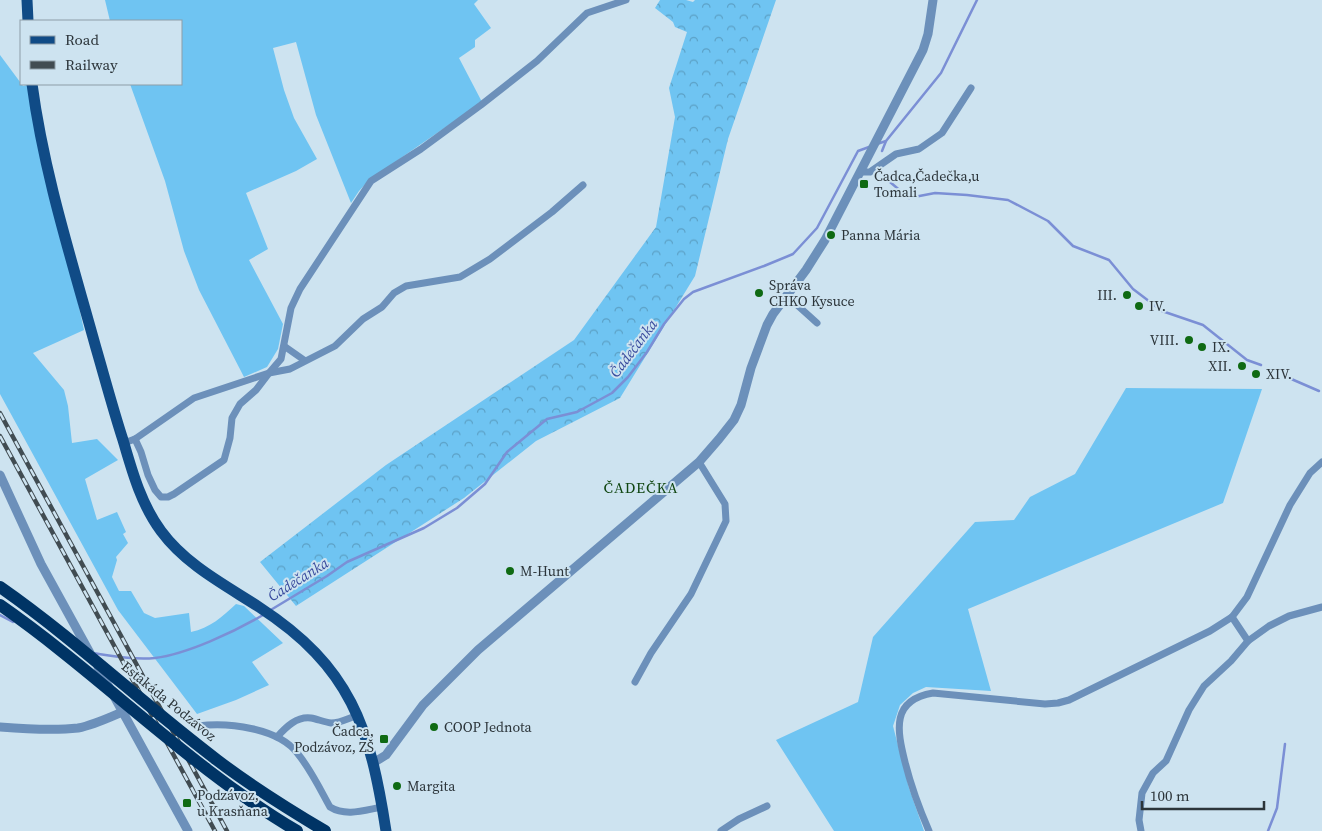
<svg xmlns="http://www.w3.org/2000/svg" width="1322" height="831" viewBox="0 0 1322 831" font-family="'Source Serif 4',serif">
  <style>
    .grass { fill: #6fc4f2 }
    .forest { fill: url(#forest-crowns) }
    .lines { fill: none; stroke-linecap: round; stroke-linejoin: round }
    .stream { stroke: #7b8fd5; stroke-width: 2.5 }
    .minor { stroke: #6c90ba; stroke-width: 7 }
    .tertiary { stroke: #6c90ba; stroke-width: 9 }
    .primary { stroke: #104b86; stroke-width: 11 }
    .rail-casing { stroke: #414c52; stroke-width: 4.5 }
    .rail { stroke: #cde3f0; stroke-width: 2.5; stroke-dasharray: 8; stroke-linecap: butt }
    .motorway-bridge { stroke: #003465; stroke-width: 12 }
    .poi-dot { fill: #0f6a13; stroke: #cde3f0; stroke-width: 2 }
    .labels { text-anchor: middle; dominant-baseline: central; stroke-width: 4; stroke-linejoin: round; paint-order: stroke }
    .poi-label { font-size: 14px; fill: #2c353a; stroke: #cde3f0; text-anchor: start }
    .street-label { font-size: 14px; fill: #2c353a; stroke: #cde3f0 }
    .water-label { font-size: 15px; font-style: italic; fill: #384a9d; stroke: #cde3f0 }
    .neighbourhood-label { font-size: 15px; letter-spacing: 1px; fill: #104611; stroke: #cde3f0 }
  </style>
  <defs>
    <pattern id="forest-crowns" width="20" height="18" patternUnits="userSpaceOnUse" patternTransform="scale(1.25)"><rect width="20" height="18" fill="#6fc4f2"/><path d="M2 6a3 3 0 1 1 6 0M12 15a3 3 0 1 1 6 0" fill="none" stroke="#5ba0c5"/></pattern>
  </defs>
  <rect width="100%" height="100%" fill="#cde3f0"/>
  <g class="grass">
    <polygon points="105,0 478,0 474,4 491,28 475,40 475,47 459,58 482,102 369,180 359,191 351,203 316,115 296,42 273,48 284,90 294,118 317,159 296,171 246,193 268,249 249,260 283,324 278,349 267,367 244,377 199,290 184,251 165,181 130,84 181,84 181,21 110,21"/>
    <path d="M0,55L23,86L30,84L84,330L33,353L64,390L68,406L72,443L97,439L118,460L85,479L97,520L117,512L126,532L123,534L128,543L116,557L117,560L112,577L119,591H131L144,613L155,618L189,613L191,632C210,628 222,617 236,604L244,606L283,643L252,662L269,685L236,700L197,714L118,610L0,394Z"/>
    <polygon points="1126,388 1262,389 1223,503 968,609 991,691 926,687 913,693 900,705 893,726 909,788 924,831 834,831 776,740 858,702 873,637 975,522 1014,520 1030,497 1075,474"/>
  </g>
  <polygon class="forest" points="660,0 686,0 693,2 695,0 776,0 728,139 695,276 620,398 536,441 464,498 296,606 260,562 386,465 574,340 656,227 675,117 669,88 687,32 675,27 673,22 655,8"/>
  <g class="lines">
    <g class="stream">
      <polyline points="877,144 886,141 941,73 977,0"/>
      <polyline points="882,151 886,141"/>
      <polyline points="884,177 909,198 935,193 967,195 1008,200 1048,221 1073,246 1109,260 1133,289 1162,311 1203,325 1247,360 1261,365"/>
      <polyline points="1289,378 1319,391"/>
      <polyline points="269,611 327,576 347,562 424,528 457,508 485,484 507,452 547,419 577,412 612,393 628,377 647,352 664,324 684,299 693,292 764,266 793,254 817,228 858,151 869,147"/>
      <polyline points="0,615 13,622"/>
      <path d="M93,653C113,656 134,660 155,658C187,654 234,632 263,615"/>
      <polyline points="1268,831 1277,808 1285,744"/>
    </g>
    <g class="minor">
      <polyline points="860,172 870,172 896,154 919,149 942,133 971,88"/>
      <polyline points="786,295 817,323"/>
      <polyline points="284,346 304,360"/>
      <polyline points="135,439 141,452 148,475 155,490 161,497 168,497 174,494 224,460 230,438 232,418 240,404 256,390 269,373 290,369 335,346 363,319 382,307 394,293 406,286 460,277 490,259 552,212 583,185"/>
      <polyline points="124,443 135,439 194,398 269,373 281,359 291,308 300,289 371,181 421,149 481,105 537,61 587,13 626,0"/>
      <polyline points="1232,617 1248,641"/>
      <polyline points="635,682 651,653 691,594 726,521 725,504 699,462"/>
      <path d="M198,726C228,722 279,728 298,754C311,770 320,789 330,807C346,817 365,810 382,807"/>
      <path d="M277,737C286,727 297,716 311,718C317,719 324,722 331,723C340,723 349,718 358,715"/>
      <polyline points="721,831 739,819 767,806"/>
      <path d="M929,831C919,808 911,786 905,762C897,730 891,700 933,693L1045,704L1058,703L1069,700L1210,631L1232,617L1247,597L1290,505L1310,473L1322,462"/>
      <polyline points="1141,831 1139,820 1142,793 1153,773 1166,761 1189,710 1204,686 1231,661 1248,641 1269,626 1289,616 1322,607"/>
    </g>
    <g class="tertiary">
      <polyline points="0,475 41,564 90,653"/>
      <polyline points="98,667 188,831"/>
      <path d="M0,727C25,729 53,731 78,728C93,725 108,718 122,712"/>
      <polyline points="373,763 386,755 423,705 478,650 699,462 719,439 734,420 741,405 751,368 767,325 773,314 806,270 825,240 923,50 928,34 933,0"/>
    </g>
    <g class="primary">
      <polyline points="27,0 28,21"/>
      <path d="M32,84C44,174 72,261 96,348C105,379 113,409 123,440C132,471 141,504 161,531C186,565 225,585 259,607C351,667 370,727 386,831"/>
    </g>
    <g class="rail-casing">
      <g id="rail">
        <polyline points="0,413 227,831"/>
        <polyline points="0,436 215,831"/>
      </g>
    </g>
    <use href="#rail" class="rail"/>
    <g class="motorway-bridge">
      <path d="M0,587C76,640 143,704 217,760C251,786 288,809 325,831"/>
      <path d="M0,605C102,676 189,767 297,831"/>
    </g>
  </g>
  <g class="poi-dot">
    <rect x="859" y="179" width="10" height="10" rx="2.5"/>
    <circle cx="831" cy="235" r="5"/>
    <circle cx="759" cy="293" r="5"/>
    <circle cx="1127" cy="295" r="5"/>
    <circle cx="1139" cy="306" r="5"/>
    <circle cx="1189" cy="340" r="5"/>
    <circle cx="1202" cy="347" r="5"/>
    <circle cx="1242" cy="366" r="5"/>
    <circle cx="1256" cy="374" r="5"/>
    <circle cx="510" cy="571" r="5"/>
    <circle cx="434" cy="727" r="5"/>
    <rect x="379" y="734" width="10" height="10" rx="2.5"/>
    <circle cx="397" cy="786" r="5"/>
    <rect x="182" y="798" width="10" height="10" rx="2.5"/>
  </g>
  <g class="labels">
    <g class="poi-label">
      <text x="874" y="176">Čadca,Čadečka,u<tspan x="874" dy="16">Tomali</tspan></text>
      <text x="841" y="235">Panna Mária</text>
      <text x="769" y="285">Správa<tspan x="769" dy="16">CHKO Kysuce</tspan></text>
      <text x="1117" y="295" text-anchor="end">III.</text>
      <text x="1149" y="306">IV.</text>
      <text x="1179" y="340" text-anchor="end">VIII.</text>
      <text x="1212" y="347">IX.</text>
      <text x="1232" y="366" text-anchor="end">XII.</text>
      <text x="1266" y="374">XIV.</text>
      <text x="520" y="571">M-Hunt</text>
      <text x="444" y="727">COOP Jednota</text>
      <text x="374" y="731" text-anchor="end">Čadca,<tspan x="374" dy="16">Podzávoz, ZŠ</tspan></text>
      <text x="407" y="786">Margita</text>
      <text x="197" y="795">Podzávoz,<tspan x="197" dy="16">u Krasňana</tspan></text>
    </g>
    <g class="street-label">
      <text transform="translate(169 701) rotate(39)">Estakáda Podzávoz</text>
    </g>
    <g class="water-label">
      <text transform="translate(633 348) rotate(-53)">Čadečanka</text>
      <text transform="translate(298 579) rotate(-32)">Čadečanka</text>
    </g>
    <g class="neighbourhood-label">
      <text x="641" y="487">ČADEČKA</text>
    </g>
  </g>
  <rect x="20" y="20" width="162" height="65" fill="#cde3f0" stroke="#8d9da7"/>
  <rect x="30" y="36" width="25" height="8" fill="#104b86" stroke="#8d9da7"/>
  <text x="65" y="45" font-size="15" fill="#2c353a">Road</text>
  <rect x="30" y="61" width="25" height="8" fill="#414c52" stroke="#8d9da7"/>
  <text x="65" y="70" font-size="15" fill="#2c353a">Railway</text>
  <path d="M1142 801v8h122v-8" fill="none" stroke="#2c353a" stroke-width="2.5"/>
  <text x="1150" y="801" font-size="15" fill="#2c353a" stroke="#cde3f0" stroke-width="4" paint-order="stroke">100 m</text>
</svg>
